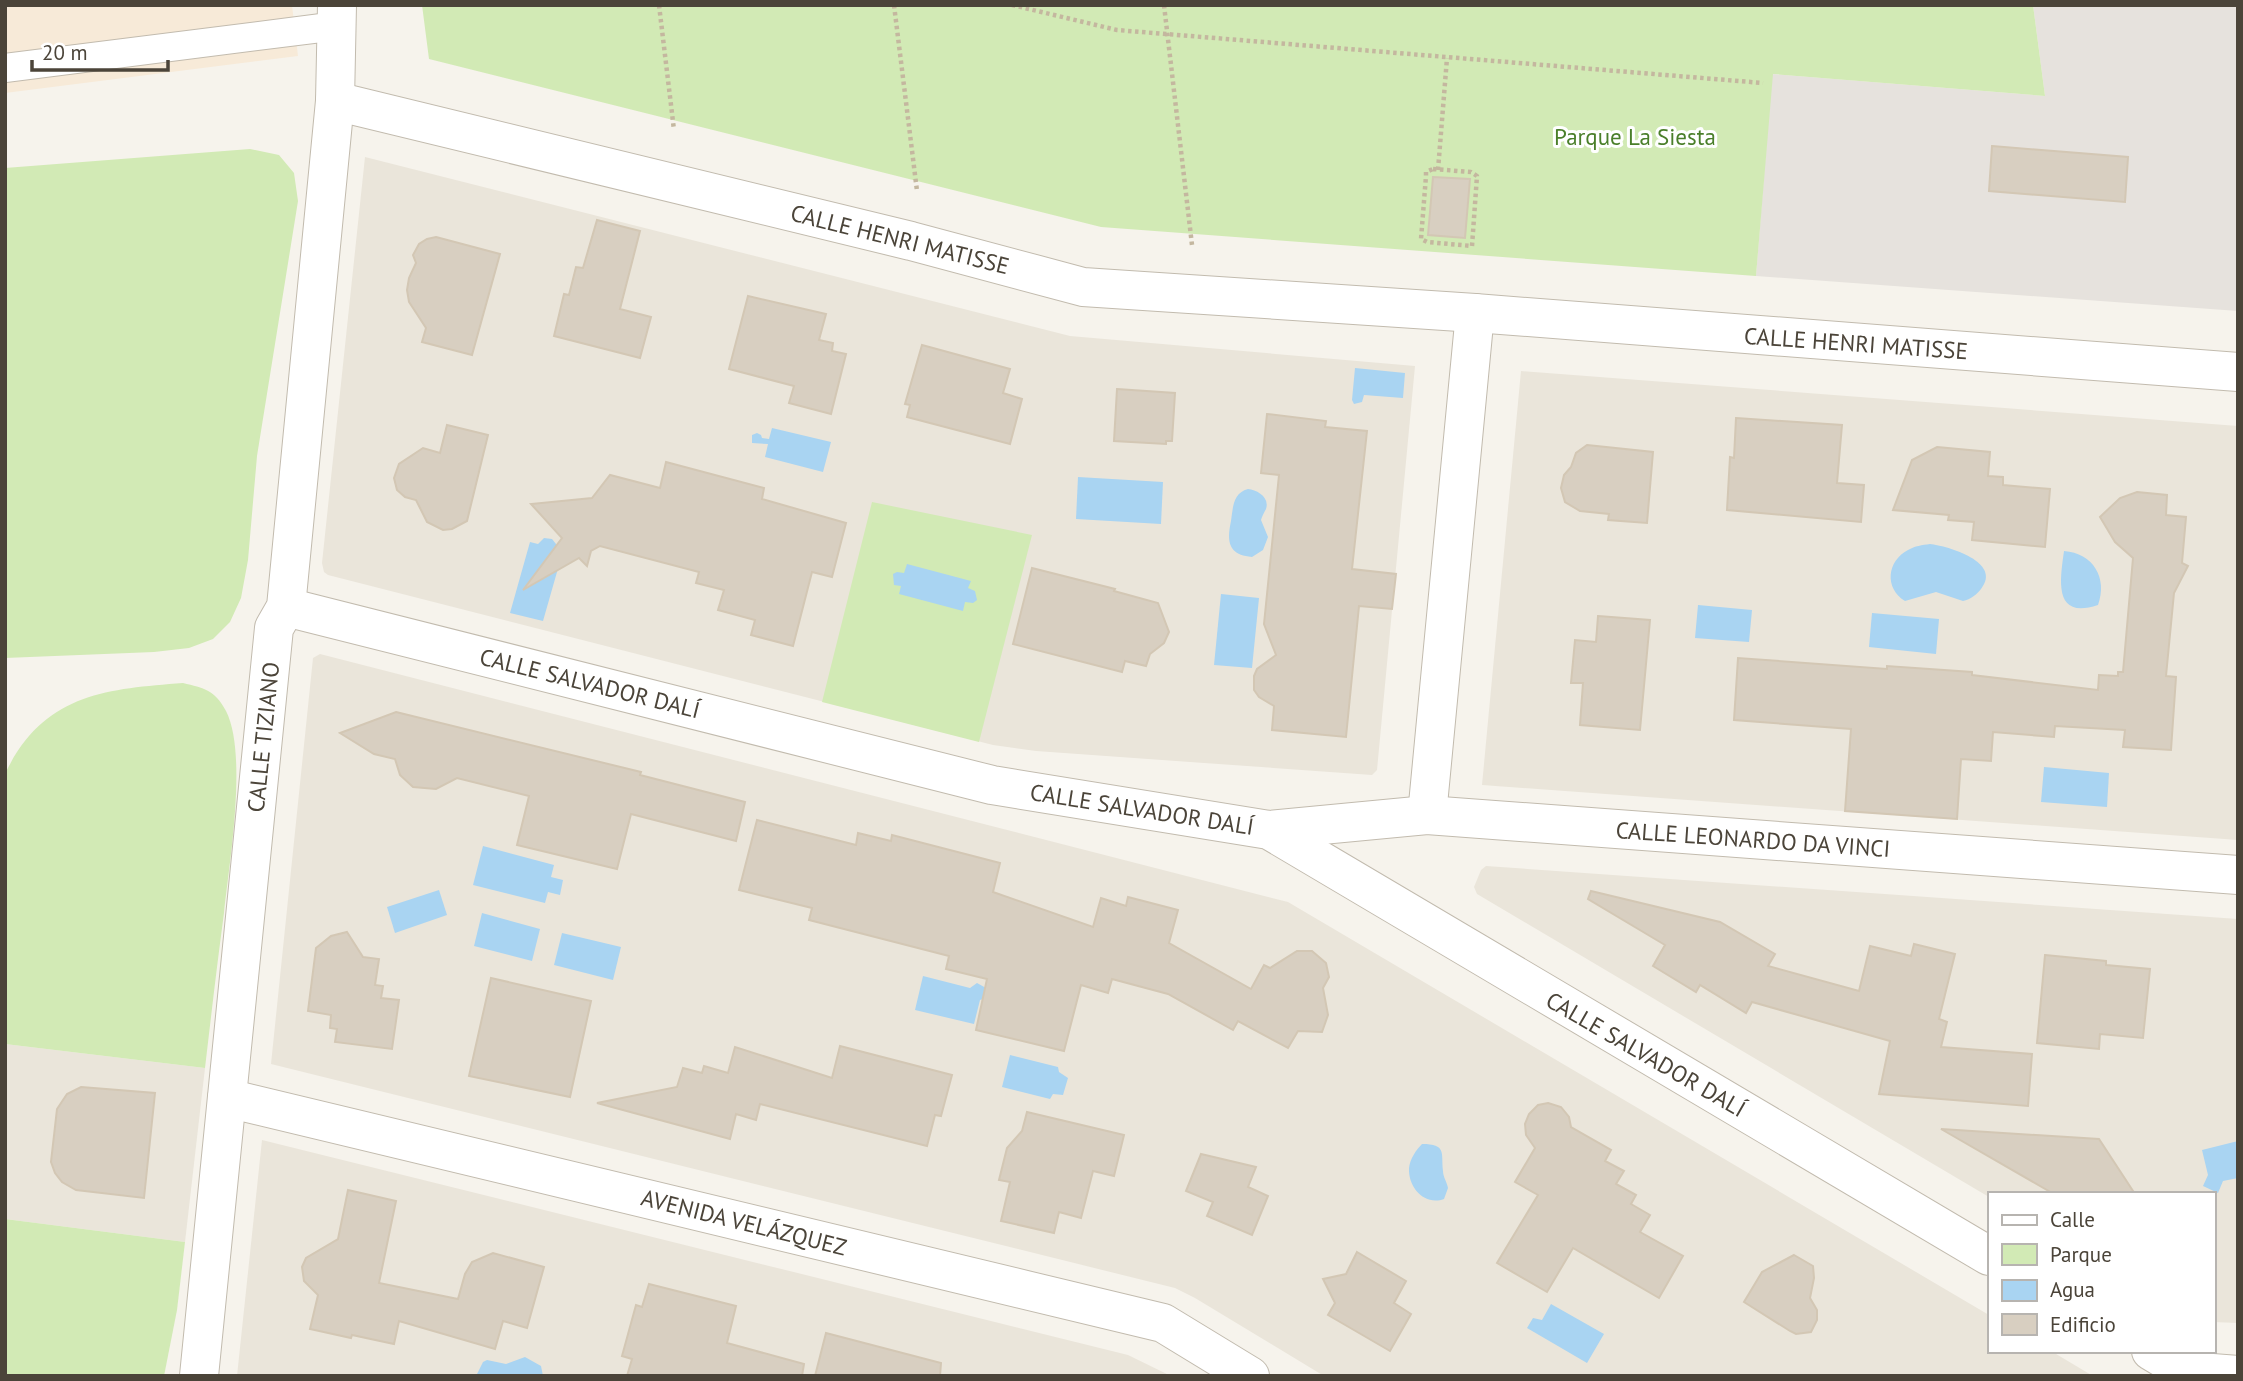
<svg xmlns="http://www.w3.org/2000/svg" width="2243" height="1381" viewBox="0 0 2243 1381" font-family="'PT Sans',sans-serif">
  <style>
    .residential { fill: #eae5da }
    .commercial { fill: #f7ead8 }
    .industrial { fill: #e6e2dd }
    .green { fill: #d2eab5 }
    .water { fill: #a9d4f2 }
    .building { fill: #d8cfc1; stroke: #d3c7b4; stroke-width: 2 }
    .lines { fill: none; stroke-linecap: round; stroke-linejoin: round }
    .lane-casing { stroke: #c2bbae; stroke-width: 30 }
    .street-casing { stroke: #c2bbae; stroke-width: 40 }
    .path { stroke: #c4b79f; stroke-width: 4.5; stroke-dasharray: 3.5 3.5; stroke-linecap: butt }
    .lane { stroke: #fff; stroke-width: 28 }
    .street { stroke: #fff; stroke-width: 38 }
    .labels { text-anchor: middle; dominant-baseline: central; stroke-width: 6; stroke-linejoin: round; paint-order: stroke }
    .park-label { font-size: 23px; fill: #4a7f2a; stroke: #fff }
    .street-label { font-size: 23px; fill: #4b4439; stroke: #fff }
  </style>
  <rect width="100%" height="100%" fill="#f6f3ec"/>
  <g class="residential">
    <polygon points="365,157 1070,336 1415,366 1377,770 1372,775 1036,751 993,745 328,575 324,572 322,563"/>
    <polygon points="1521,371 2238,426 2238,840 1482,785"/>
    <polygon points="320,654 1288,902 1989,1315 1989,1351 2051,1351 2093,1376 1324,1376 1195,1298 1175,1288 271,1064 313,658"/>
    <polygon points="1486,866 2238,919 2238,1323 2213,1322 2213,1194 1989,1194 1989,1197 1477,894 1474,887 1481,870"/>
    <polygon points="5,1044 205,1068 185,1242 5,1219"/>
    <polygon points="262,1140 1128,1355 1171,1376 237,1376"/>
  </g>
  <polygon class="commercial" points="5,5 292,5 298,56 5,93"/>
  <polygon class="industrial" points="2033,5 2238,5 2238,311 1756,276 1772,74 2045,96"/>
  <g class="green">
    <polygon points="422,5 2033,5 2045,96 1773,74 1756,276 1101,227 429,59"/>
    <polygon points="250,149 279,155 294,173 298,201 257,456 248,560 241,598 230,622 213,639 189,648 154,652 5,658 5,168"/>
    <polygon points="872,502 1032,535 979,742 822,702"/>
    <path d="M183,683C204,688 215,690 226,711C248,754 229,864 224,913C217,965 211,1017 205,1068L5,1044V774C43,694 105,689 183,683Z"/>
    <polygon points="5,1219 185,1242 177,1310 164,1376 5,1376"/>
  </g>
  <g class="water">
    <polygon points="1355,368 1405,373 1403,398 1364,395 1362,402 1354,404 1352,400"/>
    <polygon points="772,428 831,442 823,472 765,457 768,444 752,443 752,435 757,433 761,435 762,438 769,439"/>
    <polygon points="1078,477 1163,482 1161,524 1076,519"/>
    <path d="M1248,489C1257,490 1270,497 1266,509C1264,513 1262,516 1261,520L1268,537L1263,550L1252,557C1227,555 1227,540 1231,521C1233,507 1233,493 1248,489Z"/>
    <polygon points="544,538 552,539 556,544 556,549 563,551 543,621 510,613 530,542 538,544"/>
    <path d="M1930,544C1948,546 2003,562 1981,589C1976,595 1971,599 1963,601L1936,592L1905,601C1884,588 1887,561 1908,550C1915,546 1922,545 1930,544Z"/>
    <path d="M2064,551C2093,553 2108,578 2098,605C2053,620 2060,580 2064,551Z"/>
    <polygon points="907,564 971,581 968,588 975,591 977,600 973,603 965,602 963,611 899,594 901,586 894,585 893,574 897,572 904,573"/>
    <polygon points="1221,594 1259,598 1252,668 1214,665"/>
    <polygon points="1698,605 1752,610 1749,642 1695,638"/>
    <polygon points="1872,613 1939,619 1936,654 1869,647"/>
    <polygon points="2044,767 2109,773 2107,807 2041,802"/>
    <polygon points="483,846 554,865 551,877 563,880 560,895 548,892 545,903 473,885"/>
    <polygon points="439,890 447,915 395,933 387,907"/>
    <polygon points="482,913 540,929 532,961 474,946"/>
    <polygon points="562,933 621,947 613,980 554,965"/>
    <polygon points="923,976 970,988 977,983 986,988 983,999 980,1000 974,1024 915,1010"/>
    <polygon points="1010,1055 1058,1067 1059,1072 1068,1078 1063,1095 1053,1094 1050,1099 1002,1087"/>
    <polygon points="2238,1141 2238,1178 2223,1181 2218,1193 2203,1186 2208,1175 2202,1150"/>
    <path d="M1422,1144C1447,1144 1441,1153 1443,1171C1443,1177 1447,1182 1448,1188L1444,1199C1425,1206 1408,1188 1409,1168C1410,1159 1416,1150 1422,1144Z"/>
    <polygon points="1551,1304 1604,1334 1587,1363 1527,1328 1533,1318 1542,1320"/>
    <polygon points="525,1357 541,1366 543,1376 476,1376 483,1362 487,1360 506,1364"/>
  </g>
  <g class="building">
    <polygon points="1992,146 2128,157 2125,202 1989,191"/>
    <polygon points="1433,177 1470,179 1465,238 1428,235"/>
    <polygon points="597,220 640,231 620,309 651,317 640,358 554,336 564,294 569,295 576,267 583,268"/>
    <polygon points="436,237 500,254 472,355 422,342 426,328 409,302 407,290 409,278 416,263 413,255 419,244 427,239"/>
    <polygon points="748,296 826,314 819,340 833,343 832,351 846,354 831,414 789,403 794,386 729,369"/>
    <polygon points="922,345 1010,369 1003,393 1022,399 1010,444 907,417 910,405 905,404"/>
    <polygon points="1117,389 1175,393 1172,441 1166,441 1166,444 1114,441"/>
    <polygon points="1267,414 1326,421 1325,427 1367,431 1352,569 1396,574 1392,609 1359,606 1346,737 1272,730 1274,706 1259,697 1254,690 1254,676 1257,669 1276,655 1264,624 1279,475 1261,473"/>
    <polygon points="1736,418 1842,425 1837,483 1864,485 1861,522 1727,510 1730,457 1734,458"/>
    <polygon points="447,425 488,435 467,521 452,529 443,530 427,522 416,500 405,497 397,490 394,478 399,464 423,448 440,453"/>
    <polygon points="1587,445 1653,452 1647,523 1608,520 1609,514 1580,511 1565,502 1561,488 1564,475 1571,467 1576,453"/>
    <polygon points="1937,447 1990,452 1988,476 2003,477 2003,485 2050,489 2045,547 1972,540 1974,522 1948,520 1949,515 1893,510 1912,460"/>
    <polygon points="666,462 764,488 762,499 846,523 832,577 812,572 793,646 751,635 755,620 718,610 724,590 696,583 699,572 600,546 591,551 587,566 579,558 523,590 562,538 531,504 592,498 610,475 660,488"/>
    <polygon points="2137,492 2167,495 2166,515 2186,517 2182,563 2188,566 2174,593 2166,676 2176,677 2171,750 2123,747 2125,730 2055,726 2054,737 1993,732 1991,761 1961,759 1957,819 1845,811 1851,729 1734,720 1738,658 1887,669 1887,666 1972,672 1972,675 2098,690 2099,675 2118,676 2118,672 2123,672 2133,558 2115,542 2100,517 2120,498"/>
    <polygon points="1032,568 1115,589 1114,591 1158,603 1169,632 1164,643 1150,654 1146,666 1125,661 1122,672 1013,644"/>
    <polygon points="1598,616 1650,620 1640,730 1580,725 1583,683 1571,683 1575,640 1596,642"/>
    <polygon points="396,712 641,772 640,775 745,802 736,841 631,814 617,869 517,845 529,796 457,778 436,789 413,787 400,775 395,759 374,754 340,733"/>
    <polygon points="757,820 856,845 858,833 891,841 892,835 1000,863 993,892 1093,927 1101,898 1126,906 1128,897 1178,910 1169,943 1251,989 1264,965 1270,968 1297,951 1312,951 1326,963 1329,977 1323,988 1328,1015 1322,1032 1298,1031 1288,1048 1238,1021 1233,1030 1168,994 1112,979 1108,993 1081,985 1064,1051 976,1030 987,979 946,969 949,956 809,920 812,908 739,890"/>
    <polygon points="1591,891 1720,922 1775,954 1768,966 1859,991 1870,946 1911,956 1914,944 1955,954 1939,1019 1947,1022 1941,1047 2032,1054 2028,1106 1879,1094 1890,1041 1752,1002 1746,1013 1700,985 1696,992 1653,966 1665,945 1588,899"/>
    <polygon points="347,932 363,957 379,959 375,985 383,986 381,998 399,1000 392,1049 335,1042 337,1029 330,1028 331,1015 308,1011 316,948 331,936"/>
    <polygon points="2045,955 2106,961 2106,965 2150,969 2143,1038 2100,1034 2099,1049 2037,1043"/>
    <polygon points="491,978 591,1001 570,1097 469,1076"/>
    <polygon points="840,1046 952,1075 941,1116 935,1115 927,1146 760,1104 756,1120 736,1114 730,1139 597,1103 677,1087 683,1068 702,1073 704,1066 728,1073 735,1047 832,1078"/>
    <polygon points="81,1087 155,1093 144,1198 76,1190 62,1182 55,1173 51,1162 57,1109 67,1094"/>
    <polygon points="1548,1103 1561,1107 1569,1117 1571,1127 1611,1150 1605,1161 1624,1171 1616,1184 1636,1195 1631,1204 1650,1215 1640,1232 1683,1256 1659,1298 1573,1248 1547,1292 1497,1263 1538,1195 1515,1182 1535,1148 1526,1135 1525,1124 1529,1114 1538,1105"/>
    <polygon points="1027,1112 1124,1135 1114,1176 1093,1171 1081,1218 1059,1212 1054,1233 1001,1221 1010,1182 999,1180 1007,1148 1022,1131"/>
    <polygon points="1941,1129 2099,1139 2135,1194 2054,1194"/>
    <polygon points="1201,1154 1256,1167 1248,1187 1268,1196 1252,1235 1207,1216 1213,1202 1186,1191"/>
    <polygon points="348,1190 396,1201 379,1283 458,1299 465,1274 472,1262 493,1253 544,1267 527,1328 503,1321 495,1349 399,1321 394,1344 352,1335 351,1338 310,1329 318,1295 304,1281 302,1267 306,1258 338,1239"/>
    <polygon points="1357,1252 1406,1281 1394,1303 1411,1314 1390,1351 1328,1315 1335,1303 1323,1279 1346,1274"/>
    <polygon points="1794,1255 1813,1266 1814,1278 1810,1298 1817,1310 1817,1320 1811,1332 1796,1334 1790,1331 1744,1302 1762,1272"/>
    <polygon points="649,1284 736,1306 727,1343 804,1364 802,1376 627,1376 632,1359 622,1356 636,1305 642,1307"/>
    <polygon points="826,1333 941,1363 940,1376 815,1376"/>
  </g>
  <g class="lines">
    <g class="lane-casing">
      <polyline id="lane" points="5,68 337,26"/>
    </g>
    <g class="street-casing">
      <g id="street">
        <polyline points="335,101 911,241 1083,287 1475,313 2238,372"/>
        <polyline points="286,607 992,785 1269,830 1989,1256"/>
        <polyline points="1427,815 1475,313"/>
        <polyline points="1269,830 1427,815 2238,875"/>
        <polyline points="227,1098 1163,1323 1250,1376"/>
        <polyline points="2151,1351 2193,1376"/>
        <polyline points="2186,1371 2238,1375"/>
        <polyline points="199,1376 274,628 286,607 335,101 337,5"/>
      </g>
    </g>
    <g class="path">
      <polyline points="659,5 674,130"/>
      <polyline points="894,5 917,191"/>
      <polyline points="1012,5 1117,30 1763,83"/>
      <polyline points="1164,5 1192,245"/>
      <polygon points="1433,169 1471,172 1477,176 1472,246 1427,242 1421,239 1426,176 1426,172"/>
      <polyline points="1438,170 1447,58"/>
    </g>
    <use href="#lane" class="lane"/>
    <use href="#street" class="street"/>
  </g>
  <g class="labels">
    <g class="park-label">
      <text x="1635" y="136">Parque La Siesta</text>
    </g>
    <g class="street-label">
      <text transform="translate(900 239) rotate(14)">CALLE HENRI MATISSE</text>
      <text transform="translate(1856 343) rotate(4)">CALLE HENRI MATISSE</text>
      <text transform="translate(590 683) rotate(14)">CALLE SALVADOR DALÍ</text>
      <text transform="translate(263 737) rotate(-84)">CALLE TIZIANO</text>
      <text transform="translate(1142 809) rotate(9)">CALLE SALVADOR DALÍ</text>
      <text transform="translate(1753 839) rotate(4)">CALLE LEONARDO DA VINCI</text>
      <text transform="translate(1646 1054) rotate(30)">CALLE SALVADOR DALÍ</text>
      <text transform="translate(744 1222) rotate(14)">AVENIDA VELÁZQUEZ</text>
    </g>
  </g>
  <rect width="2243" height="1381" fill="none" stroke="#4b4439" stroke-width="14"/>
  <rect x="1988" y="1192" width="228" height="161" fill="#ffffff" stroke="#b7b4b0" stroke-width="2"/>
  <rect x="2002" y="1215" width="35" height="10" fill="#ffffff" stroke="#b7b4b0" stroke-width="2"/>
  <text x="2050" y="1227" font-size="21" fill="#4b4439">Calle</text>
  <rect x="2002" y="1244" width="35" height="21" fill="#d2eab5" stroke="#b7b4b0" stroke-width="2"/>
  <text x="2050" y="1262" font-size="21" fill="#4b4439">Parque</text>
  <rect x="2002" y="1280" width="35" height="21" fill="#a9d4f2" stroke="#b7b4b0" stroke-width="2"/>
  <text x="2050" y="1297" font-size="21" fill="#4b4439">Agua</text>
  <rect x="2002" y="1314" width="35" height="21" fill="#d8cfc1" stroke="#b7b4b0" stroke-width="2"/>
  <text x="2050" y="1332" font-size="21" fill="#4b4439">Edificio</text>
  <path d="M32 60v10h136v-10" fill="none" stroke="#4b4439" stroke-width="3.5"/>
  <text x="42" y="60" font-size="21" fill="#4b4439" stroke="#ffffff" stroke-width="5" paint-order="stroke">20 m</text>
</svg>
